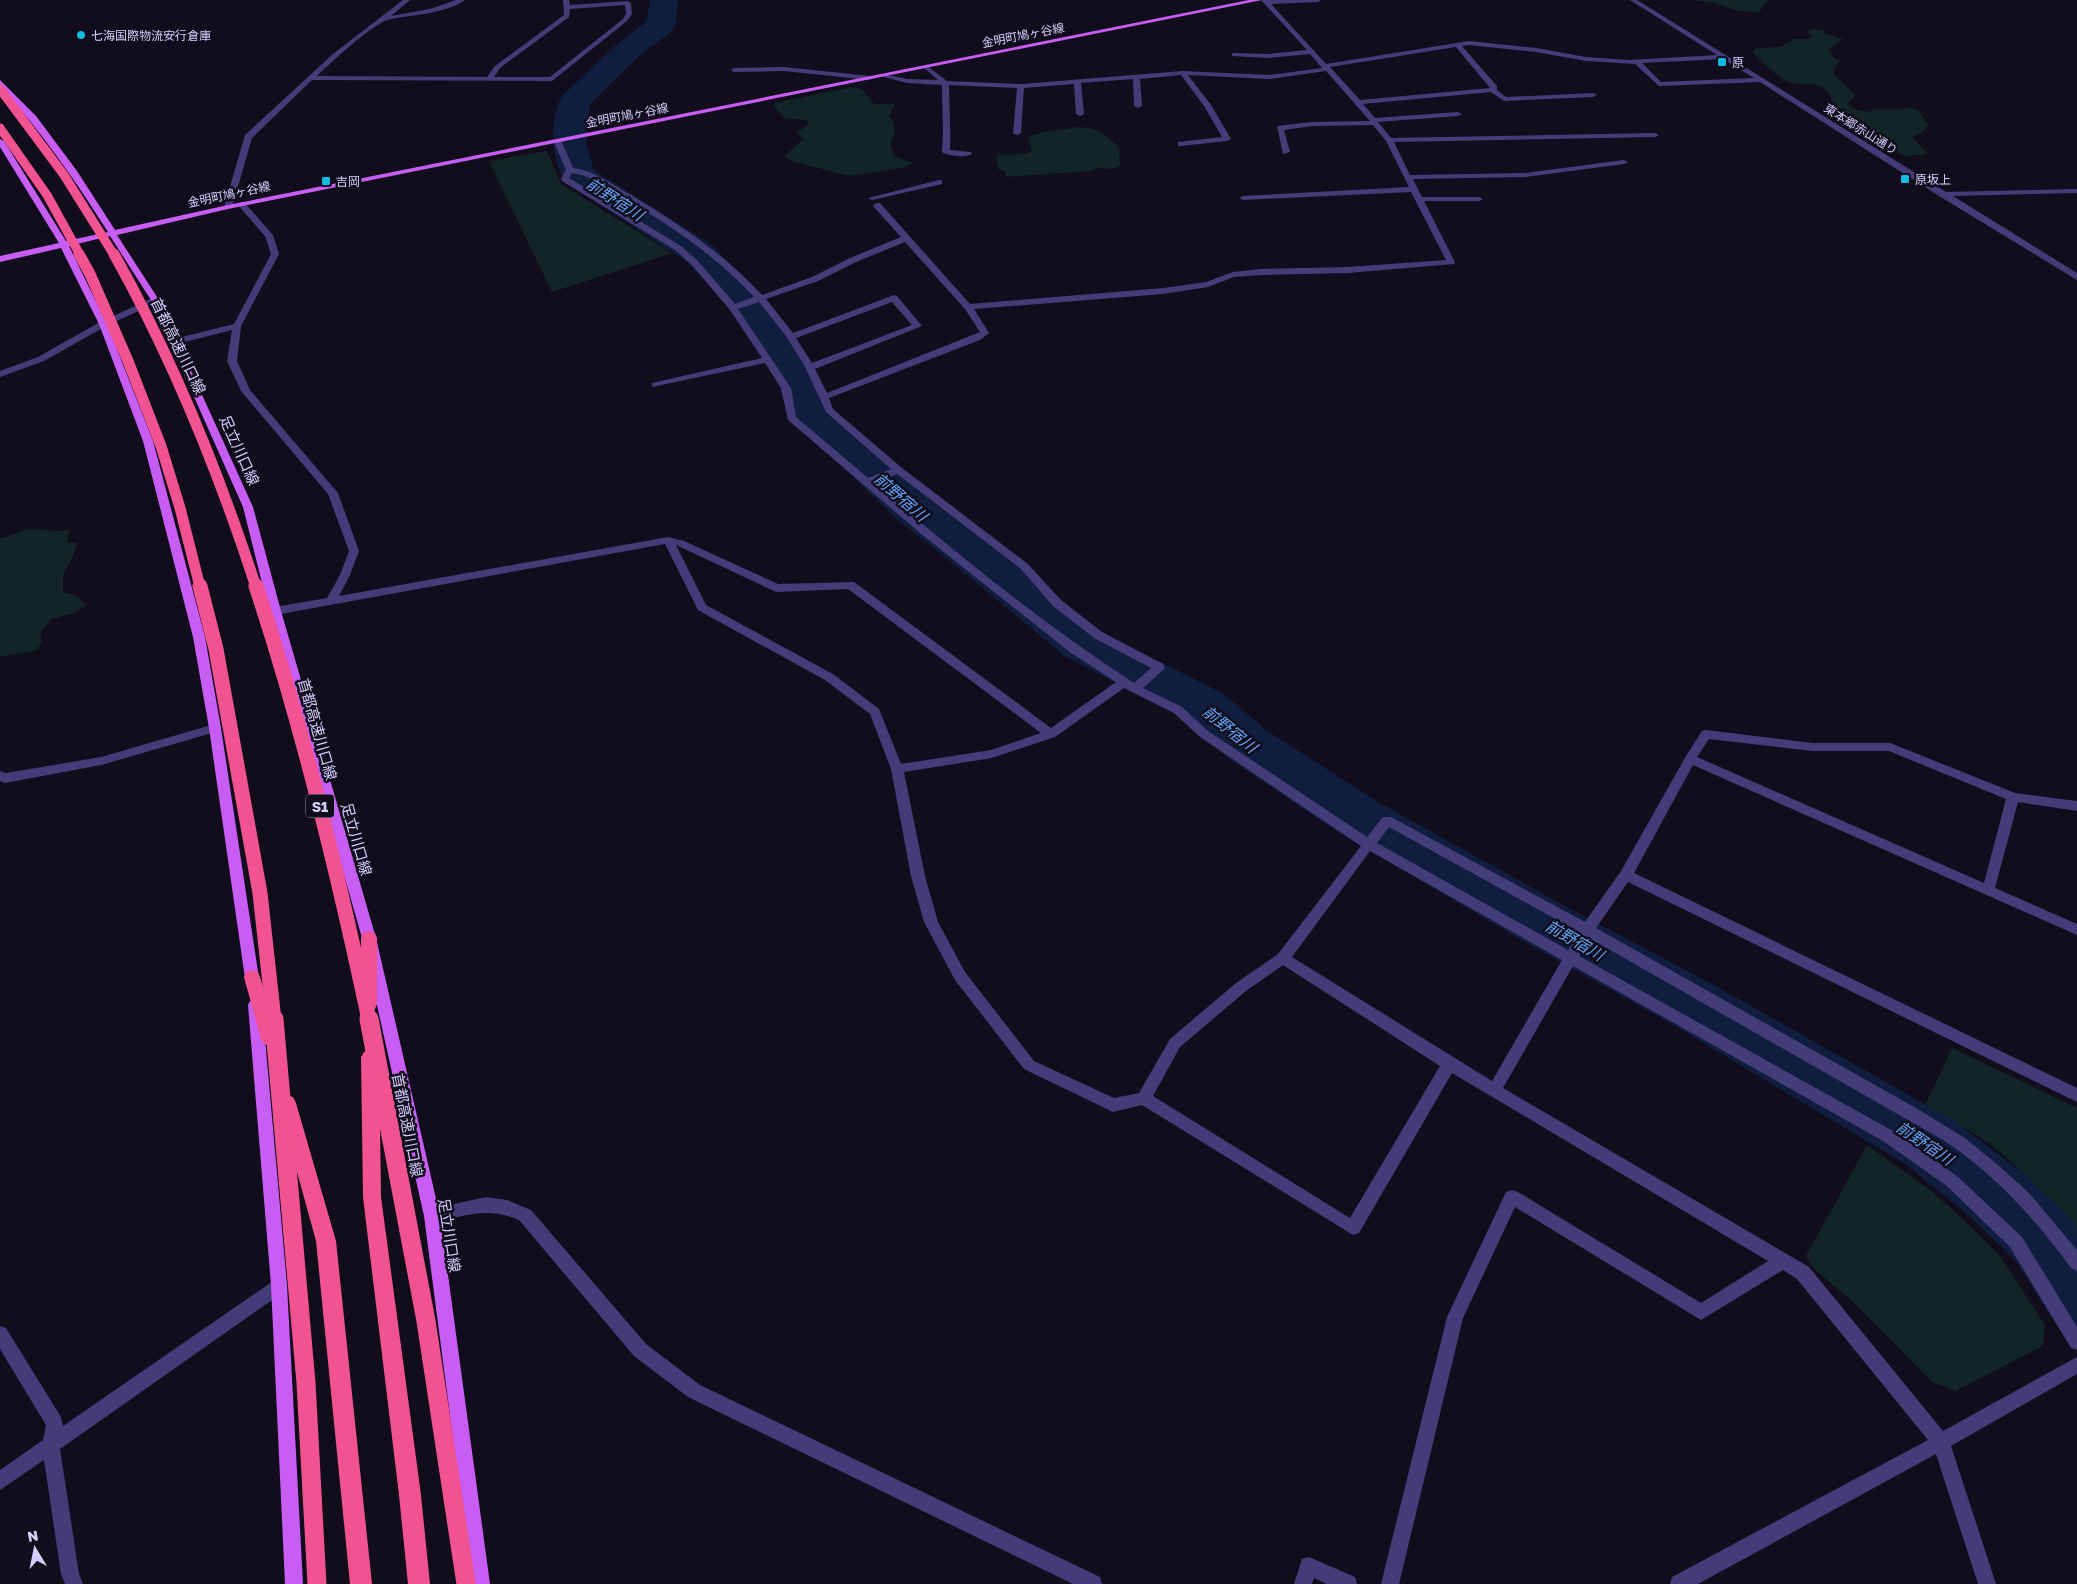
<svg xmlns="http://www.w3.org/2000/svg" width="2077" height="1584" viewBox="0 0 2077 1584" font-family="'Golos Text','Noto Sans JP',sans-serif">
  <style>
    .green { fill: #112526 }
    .lines { fill: none; stroke-linecap: round; stroke-linejoin: round }
    .river { fill: #0f1e3e; fill-rule: evenodd }
    .minor { fill: #433c78; fill-rule: evenodd }
    .major { fill: #c75df2; fill-rule: evenodd }
    .highway { fill: #f15290; fill-rule: evenodd }
    .highway-bridge-far3 { stroke: #f15290; stroke-width: 9 }
    .highway-bridge-far2 { stroke: #f15290; stroke-width: 11 }
    .highway-bridge-far1 { stroke: #f15290; stroke-width: 15 }
    .highway-bridge { stroke: #f15290; stroke-width: 19 }
    .poi-dot { fill: #12bbe2; stroke: #110d1d; stroke-width: 2 }
    .labels { text-anchor: middle; dominant-baseline: central; stroke-width: 5; stroke-linejoin: round; paint-order: stroke }
    .far-poi-label { font-size: 12px; fill: #d6cdfb; stroke: #110d1d; text-anchor: start }
    .far-street-label { font-size: 12px; fill: #d6cdfb; stroke: #110d1d }
    .shield { fill: #110d1d; stroke: #9b93b8; stroke-width: 1 }
    .shield-label { font-size: 14px; font-weight: bold; fill: #d6cdfb }
    .street-label { font-size: 15px; fill: #d6cdfb; stroke: #110d1d }
    .water-label { font-size: 16px; font-style: italic; fill: #63a4f3; stroke: #110d1d }
  </style>
  <rect width="100%" height="100%" fill="#110d1d"/>
  <g class="green">
    <polygon points="1690,0 1768,0 1759,12 1738,11 1716,3"/>
    <path d="M1815,29L1825,31L1826,34L1843,39L1828,49L1833,57L1840,61L1834,68V75L1856,95L1847,104L1857,110L1868,112L1876,109L1899,110L1910,107L1919,111L1928,125L1923,132L1912,137L1928,154L1904,156L1833,104C1826,77 1810,87 1792,83C1782,81 1758,60 1753,52L1755,48L1780,47L1794,39H1808L1811,35L1807,31Z"/>
    <polygon points="852,87 862,89 874,104 895,104 889,117 894,123 894,134 890,144 894,156 913,163 902,168 849,176 788,160 785,156 803,139 796,132 809,125 807,120 785,118 775,108 774,103"/>
    <path d="M1077,127C1099,128 1103,133 1119,147L1120,166C1111,172 1099,165 1090,171L1005,177V171L999,170L996,156C1007,152 1022,157 1032,151L1028,137C1044,130 1060,131 1077,127Z"/>
    <polygon points="547,151 561,184 672,253 552,292 489,161"/>
    <polygon points="28,529 58,531 69,530 67,543 77,543 72,559 63,575 63,592 78,597 86,606 73,613 51,619 40,634 42,643 35,651 0,657 0,539"/>
    <path d="M1952,1048L2077,1108V1232C2052,1201 2023,1170 1991,1145C1971,1129 1945,1119 1924,1107Z"/>
    <polygon points="1867,1145 1934,1193 1971,1227 2000,1256 2045,1325 2043,1346 1955,1391 1932,1382 1852,1301 1814,1269 1806,1256"/>
  </g>
  <g class="lines">
    <path class="river" d="M650,0H678L675,26L671,32L638,57L590,104L586,144L594,170L712,245L765,300L793,338L818,377L830,408L930,500L984,539L1101,632L1224,694L1266,730L1378,802L1574,911L1714,985L1953,1120L2017,1168L2066,1213L2077,1229V1328L2051,1317L2016,1261L1967,1214L1905,1164L1670,1023L1530,945L1338,832L1228,758L1186,720L1065,656L950,561L898,520L795,422L788,413L776,377L759,348L737,316L686,261L566,182C551,162 548,116 563,95L616,45L646,22Z"/>
    <g class="minor">
      <path d="M403,0H410L391,16L430,9L456,0H465C443,15 412,14 387,20C373,24 329,64 317,76L487,77L495,66L564,15L563,0H569L570,5L628,1L631,3L632,14L627,21L552,81L312,80L252,138L232,207L225,209L224,207L245,135L333,54ZM625,5L626,14L623,19L550,77H494L500,68L569,17L570,9Z"/>
      <path d="M1261,0H1321L1318,2L1271,4L1326,64L1469,41L1536,48L1586,57L1629,60L1717,55L1630,0H1637L1946,192L2077,189V193L1953,196L2077,273V280L1939,196L1760,82L1659,86L1635,64L1586,61L1536,52L1469,45L1462,46L1497,86V90L1506,97L1593,93L1597,95L1593,97L1504,101L1491,92L1363,104L1375,118L1458,112L1462,114L1458,116L1378,122L1391,138L1655,133L1659,135L1655,137L1394,142L1410,175L1525,173L1624,160L1628,162L1624,164L1525,177L1413,179L1422,197H1479L1483,199L1479,201H1424L1455,262L1454,264L1348,273L1261,275L1234,277L1208,287L1163,294L974,309L989,333L980,340L829,398L833,409L902,468L1028,564L1061,600L1102,632L1163,664L1165,667L1163,670L1143,688L1182,707L1208,731L1367,837L1383,817H1391L1585,922L1621,871L1686,756L1702,731L1706,730L1812,743H1890L2015,793L2077,801V811L2018,802L1995,888L2077,924V935L1693,765L1634,873L2077,1088V1102L1628,882L1596,928L1916,1108L1965,1138L1998,1165L2029,1193L2077,1250V1271L2071,1268C2036,1220 1994,1173 1943,1140L1589,938L1579,956L1893,1131L1957,1176L2022,1237L2077,1327V1350L2071,1348L2010,1247L1947,1186L1883,1141L1573,966L1503,1088L1809,1267L1943,1431L2077,1357V1374L1951,1446L1996,1584H1978L1936,1454L1698,1584H1670L1672,1577L1928,1440L1797,1279L1783,1270L1701,1320L1515,1207L1463,1318L1399,1584H1381L1447,1317L1506,1192L1512,1190L1518,1192L1701,1303L1768,1261L1452,1073L1359,1233L1353,1235L1142,1105L1113,1112L1024,1069L955,980L924,922L911,876L891,769L870,714L825,680L698,610L665,544L275,615L269,611L275,607L327,598L340,575L349,551L328,494L241,391L227,361L232,330L173,345L168,342L170,340L234,324L271,254L265,236L237,204L241,202H244L273,235L279,254L241,326L237,361L250,390L338,493L359,551L350,575L339,596L668,537L684,541L778,584L854,582L1051,728L1116,682L1071,653L920,533L788,420L781,388L765,363L652,387V383L762,358L730,310L692,265L675,250L562,181L561,179L566,170L554,142L561,140L573,168C596,171 611,184 631,195C679,224 724,254 762,295L812,277L850,258L901,237L874,207L873,205L877,203H880L970,304L1163,288L1206,282L1233,272L1261,269L1348,267L1446,260L1411,192L1243,200L1239,198L1243,196L1409,187L1386,141L1373,125L1312,126L1284,130L1290,152L1283,154L1277,126L1312,122L1370,121L1326,71L1270,79L1188,75L1211,105L1231,139L1227,141L1181,146H1178V142L1222,137L1204,106L1181,75L1140,79L1142,106L1138,108L1134,106L1133,79L1081,83L1084,114L1080,116L1076,114L1074,84L1024,88L1021,133L1017,135L1013,133L1017,88L949,85C949,107 951,128 950,150L971,152L972,154C965,158 949,156 942,152C944,129 942,108 942,85L907,83L880,76L883,74L907,79L938,80L924,68L923,67L926,65L947,81L1021,84L1183,71L1270,75L1322,68L1310,54L1268,58L1232,56V54L1234,53L1268,54L1307,50ZM1456,47L1490,88L1360,100L1330,67ZM1723,59L1754,78L1661,82L1642,63ZM572,173C594,176 608,189 627,200C673,227 718,258 754,297L735,304L698,261L681,246L569,178ZM905,242L965,309L980,332L827,393L815,369L922,326L897,296L894,295L793,333L766,299L818,281L856,262ZM759,302L786,336L804,365L826,412L891,469L868,478L796,417L791,388L738,309ZM892,302L912,325L812,363L796,338ZM897,474L1020,568L1053,606L1094,638L1151,668L1134,683C1043,624 957,554 874,483ZM676,545L776,592L848,589L1041,733L991,750L901,764L879,709L833,674L706,605ZM1124,688L1174,713L1200,737L1361,846L1278,954L1236,983L1170,1039L1139,1093L1114,1098L1034,1061L965,972L938,922L925,876L904,772L992,758L1055,737ZM1709,739L1812,751H1889L2006,799L1984,883L1697,757ZM1389,827L1579,932L1568,950L1377,843ZM1370,851L1562,960L1492,1081L1292,957ZM1283,965L1440,1066L1350,1218L1153,1096L1180,1047L1246,991Z"/>
      <polygon points="784,67 870,76 874,78 870,80 784,71 734,72 731,70 734,68"/>
      <polygon points="939,180 942,180 942,184 872,200 868,198"/>
      <polygon points="155,297 158,298 158,302 106,326 44,361 0,377 0,371 38,357 100,322"/>
      <polygon points="215,724 221,728 219,731 101,765 5,783 0,781 0,771 6,773 101,757"/>
      <path d="M486,1197L507,1200L531,1210L646,1344L700,1385L1100,1577L1102,1584H1073L688,1397L634,1356L519,1220C487,1206 465,1216 432,1223L426,1221L424,1216L426,1211L432,1209Z"/>
      <polygon points="279,1277 285,1279 287,1285 285,1291 60,1449 79,1574 83,1584 65,1584 61,1574 44,1460 0,1490 0,1470 43,1440 46,1425 0,1349 0,1326 6,1328 61,1417 63,1426"/>
      <polygon points="1309,1557 1355,1577 1357,1584 1327,1584 1314,1578 1312,1584 1294,1584 1302,1559"/>
    </g>
    <g class="major">
      <path d="M1249,0H1262L228,209L117,235L159,300L253,507L281,611L376,938L440,1216L490,1584H472L424,1216L362,938L269,611L243,507L151,300L110,236L69,246L107,324L153,441L205,637L221,728L260,985L258,989L253,991L248,989L246,985L209,728L193,637L143,441L99,324L61,248L0,262V256L59,243L0,147V139L4,141L66,241L108,232C75,180 41,131 0,86V80L36,116L77,171L115,230L228,205Z"/>
      <polygon points="255,999 260,1001 262,1005 287,1285 303,1584 285,1584 271,1285 248,1005 250,1001"/>
    </g>
    <g class="highway">
      <polygon points="369,931 375,933 377,938 377,1004 375,1009 369,1011 363,1009 361,1004 361,938 363,933"/>
      <polygon points="252,970 258,972 260,977 279,1039 276,1044 270,1046 264,1044 261,1039 244,977 246,972"/>
      <polygon points="370,1049 376,1052 379,1057 381,1197 421,1495 430,1584 408,1584 399,1495 363,1197 361,1057 364,1052"/>
      <polygon points="287,1095 293,1097 296,1103 336,1241 372,1584 350,1584 316,1241 278,1103 281,1097"/>
    </g>
    <g class="highway-bridge-far3">
      <polyline points="0,89 64,175 114,255"/>
      <polyline points="0,128 47,195 80,255"/>
    </g>
    <g class="highway-bridge-far2">
      <polyline points="79,254 90,274 128,361 161,446 180,508 200,587"/>
      <path d="M114,254C173,359 219,473 256,587"/>
    </g>
    <g class="highway-bridge-far1">
      <polyline points="200,586 216,649 260,893 274,1020"/>
      <path d="M256,586C303,728 338,873 369,1020"/>
    </g>
    <g class="highway-bridge">
      <polyline points="274,1019 306,1383 317,1584"/>
      <polyline points="369,1019 426,1321 466,1584"/>
    </g>
  </g>
  <g class="poi-dot">
    <circle cx="81" cy="35" r="5"/>
    <rect x="1717" y="57" width="10" height="10" rx="2.5"/>
    <rect x="1900" y="174" width="10" height="10" rx="2.5"/>
    <rect x="321" y="176" width="10" height="10" rx="2.5"/>
  </g>
  <g class="labels">
    <g class="far-poi-label">
      <text x="91" y="35">七海国際物流安行倉庫</text>
      <text x="1732" y="62">原</text>
      <text x="1915" y="179">原坂上</text>
      <text x="336" y="181">吉岡</text>
    </g>
    <g class="far-street-label">
      <text transform="translate(1023 35) rotate(-11)">金明町鳩ヶ谷線</text>
      <text transform="translate(627 115) rotate(-11)">金明町鳩ヶ谷線</text>
      <text transform="translate(1861 129) rotate(32)">東本郷赤山通り</text>
      <text transform="translate(229 194) rotate(-12)">金明町鳩ヶ谷線</text>
    </g>
    <rect class="shield" x="306" y="794.5" width="28" height="23" rx="4"/>
    <g class="shield-label">
      <text x="320" y="806">S1</text>
    </g>
    <g class="street-label">
      <text transform="translate(179 346) rotate(64)">首都高速川口線</text>
      <text transform="translate(240 450) rotate(66)">足立川口線</text>
      <text transform="translate(318 729) rotate(74)">首都高速川口線</text>
      <text transform="translate(357 839) rotate(74)">足立川口線</text>
      <text transform="translate(408 1125) rotate(79)">首都高速川口線</text>
      <text transform="translate(450 1235) rotate(81)">足立川口線</text>
    </g>
    <g class="water-label">
      <text transform="translate(615 199) rotate(33)">前野宿川</text>
      <text transform="translate(901 497) rotate(41)">前野宿川</text>
      <text transform="translate(1230 729) rotate(39)">前野宿川</text>
      <text transform="translate(1575 940) rotate(30)">前野宿川</text>
      <text transform="translate(1925 1143) rotate(34)">前野宿川</text>
    </g>
  </g>
  <g transform="translate(35 1549) rotate(350)" stroke="#110d1d" stroke-width="4" paint-order="stroke">
  <path d="M0-4L9 19L0 12L-9 19Z" fill="#d6cdfb"/>
  <text y="-8" font-size="14" font-weight="bold" text-anchor="middle" fill="#d6cdfb">N</text>
  </g>
</svg>
